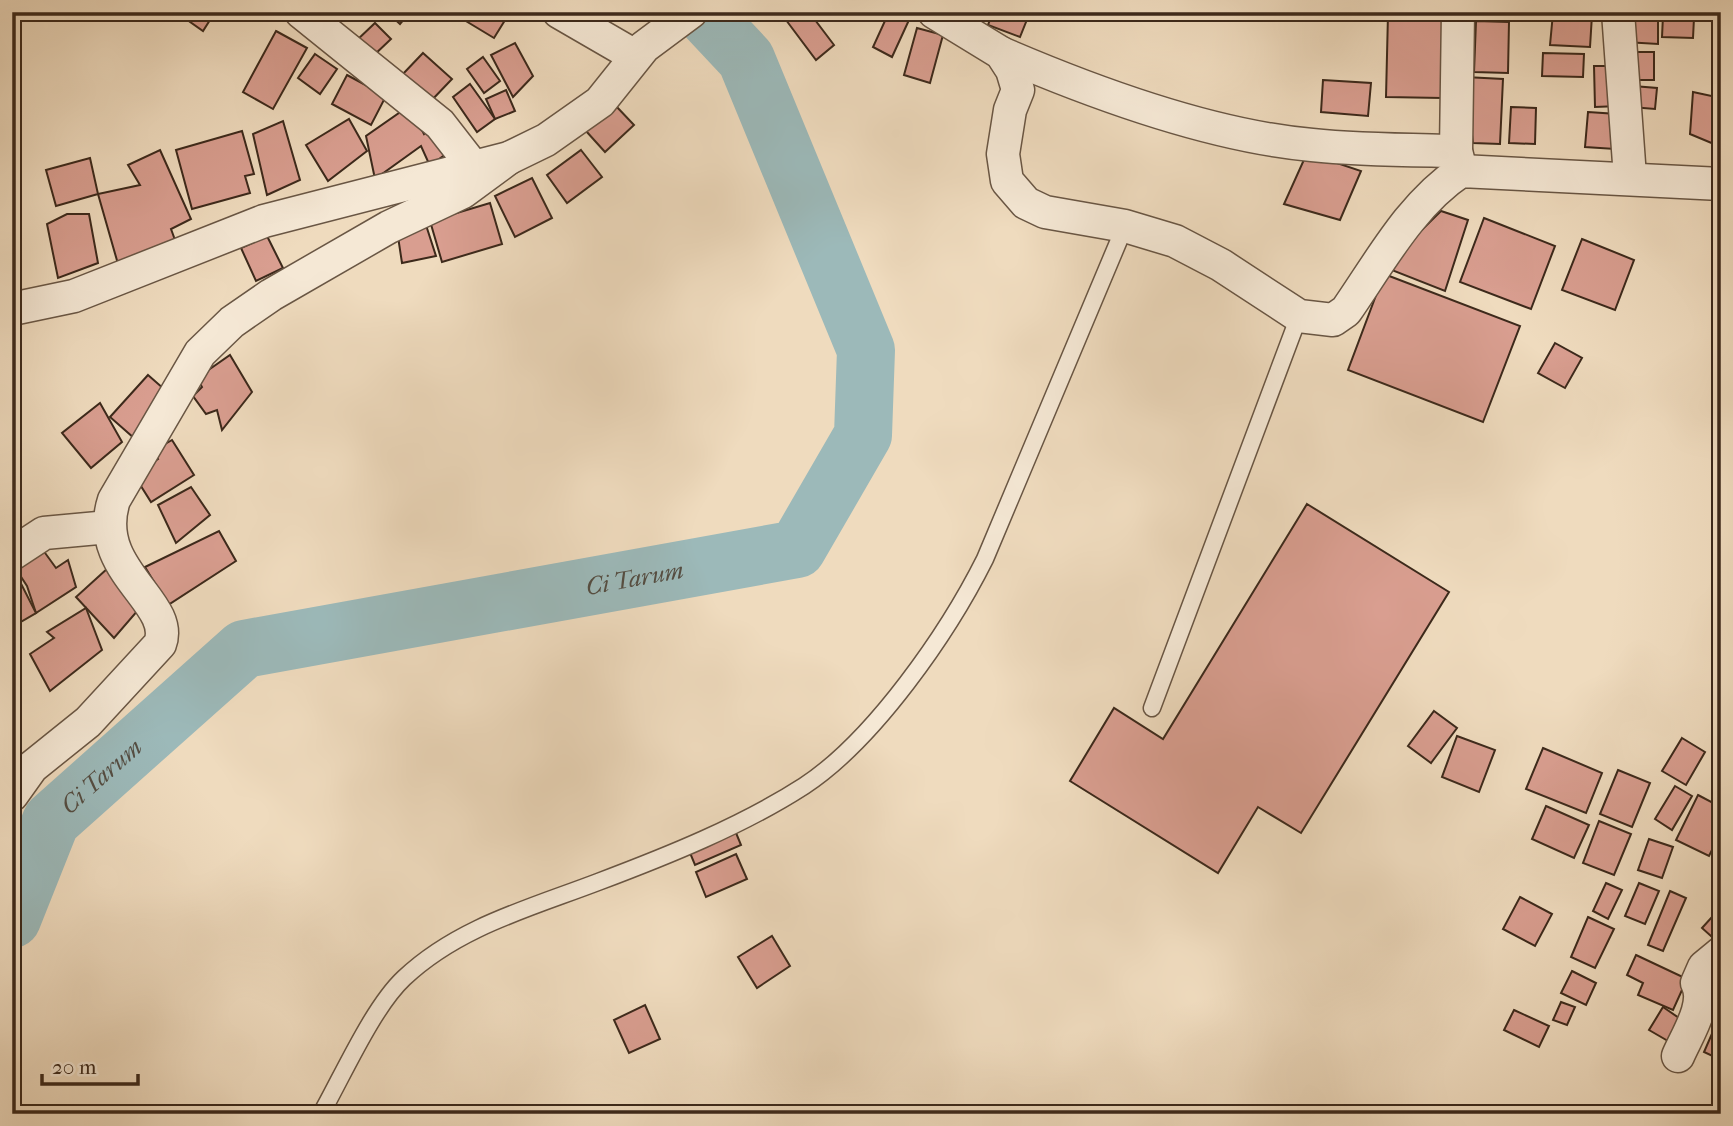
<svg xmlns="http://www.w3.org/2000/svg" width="1733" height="1126" viewBox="0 0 1733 1126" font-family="'IM FELL French Canon',serif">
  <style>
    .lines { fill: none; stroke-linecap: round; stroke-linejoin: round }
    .river { stroke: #9cb9b9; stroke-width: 58 }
    .building { fill: #d99e90; stroke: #3c291b; stroke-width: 2 }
    .lane-casing { stroke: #695644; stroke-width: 19 }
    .street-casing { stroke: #695644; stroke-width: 35 }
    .lane { stroke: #f5e8d5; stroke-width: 16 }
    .street { stroke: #f5e8d5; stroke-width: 32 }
    .labels { text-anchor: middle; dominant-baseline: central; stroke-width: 5; stroke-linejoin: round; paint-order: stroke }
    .water-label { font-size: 24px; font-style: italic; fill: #544d42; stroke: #f5e8d5 }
  </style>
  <rect width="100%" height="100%" fill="#efdbbe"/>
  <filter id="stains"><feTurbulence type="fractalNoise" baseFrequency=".00286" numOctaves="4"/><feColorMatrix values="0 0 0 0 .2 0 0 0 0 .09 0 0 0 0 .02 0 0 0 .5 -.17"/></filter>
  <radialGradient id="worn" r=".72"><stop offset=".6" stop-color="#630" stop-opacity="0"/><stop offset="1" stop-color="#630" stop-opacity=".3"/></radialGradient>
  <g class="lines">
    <path class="river" id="s1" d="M12,919L51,821L244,649L797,549L863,435L866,350L746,59L702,12"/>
  </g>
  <g class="building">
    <polygon points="176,12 215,12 203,31"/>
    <polygon points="387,12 410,12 400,24"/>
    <polygon points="451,12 510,12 494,38"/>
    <polygon points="796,12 809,12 834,45 816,60 786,20"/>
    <polygon points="889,12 909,20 892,57 873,47"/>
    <polygon points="993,12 1030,12 1020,37 988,25"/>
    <polygon points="1476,12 1538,12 1538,19 1476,17"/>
    <polygon points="1553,13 1592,15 1590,47 1550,45"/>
    <polygon points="1388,14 1445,16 1442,98 1386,97"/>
    <polygon points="1625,16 1658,17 1658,44 1625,42"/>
    <polygon points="1663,16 1694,18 1693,38 1662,37"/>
    <polygon points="1476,21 1509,22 1508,73 1474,72"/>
    <polygon points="375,23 391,39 372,57 356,41"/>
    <polygon points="917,28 943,35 930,83 904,75"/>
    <polygon points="276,31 307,48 273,109 243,92"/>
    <polygon points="515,43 533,76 513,97 491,55"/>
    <rect x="1632" y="52" width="22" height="28"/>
    <polygon points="423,53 452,79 429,103 401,76"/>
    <polygon points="1543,53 1584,54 1583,77 1542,76"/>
    <polygon points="315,54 337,69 320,94 298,78"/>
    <polygon points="483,57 500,81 484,93 467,69"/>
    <polygon points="1594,66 1618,66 1619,106 1595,107"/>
    <polygon points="347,75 386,96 371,125 332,104"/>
    <polygon points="1465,77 1503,79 1500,144 1473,143"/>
    <polygon points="1323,80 1371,83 1368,116 1321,112"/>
    <polygon points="470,84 495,119 477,132 453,97"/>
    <polygon points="1633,86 1657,88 1655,109 1631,107"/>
    <polygon points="506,90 515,111 495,119 486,99"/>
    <polygon points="1693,92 1721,98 1721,147 1690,134"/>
    <polygon points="615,105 634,125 605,152 586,131"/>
    <polygon points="409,106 424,134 433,124 451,150 430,166 421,146 375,179 366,136"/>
    <polygon points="1511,107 1536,108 1535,144 1509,143"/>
    <polygon points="1588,112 1617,114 1615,149 1585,147"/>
    <polygon points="349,119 367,151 328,181 306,145"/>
    <polygon points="283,121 300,180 267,195 253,134"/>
    <polygon points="242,131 254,174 245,176 250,193 192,209 176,150"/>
    <polygon points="160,150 191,219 171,229 175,240 118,264 98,194 140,185 128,165"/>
    <polygon points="581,150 602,177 567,203 547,175"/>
    <polygon points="1307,153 1361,171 1340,220 1284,204"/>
    <polygon points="90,158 98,194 56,206 46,170"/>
    <polygon points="532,178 552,218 515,237 495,196"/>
    <polygon points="490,203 502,244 442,262 430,221"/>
    <polygon points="1441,211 1468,220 1445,291 1384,267"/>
    <polygon points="67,214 89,214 98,263 58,278 47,224"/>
    <polygon points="1484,218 1555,246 1531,309 1460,282"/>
    <polygon points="425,222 436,256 402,263 397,230"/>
    <polygon points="267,236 283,268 256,281 241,248"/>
    <polygon points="1582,239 1634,260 1615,310 1562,290"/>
    <polygon points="1384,274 1520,326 1483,422 1348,370"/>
    <polygon points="1555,343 1582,358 1565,388 1538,373"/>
    <polygon points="230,355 252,392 222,430 217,410 206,414 193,396 202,387 197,378"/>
    <polygon points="148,375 172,396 134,438 110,417"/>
    <polygon points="100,403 122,442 91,468 62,433"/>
    <polygon points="172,440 194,475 151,502 134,475 158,459 153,451"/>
    <polygon points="191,487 210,515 176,543 158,505"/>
    <polygon points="1307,504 1449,592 1301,833 1258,807 1218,873 1070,781 1114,708 1163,739"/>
    <polygon points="219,531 236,561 168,605 145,567"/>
    <polygon points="40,546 56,568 68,560 76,587 36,613 27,586 14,566"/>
    <polygon points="12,566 36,613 12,627"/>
    <polygon points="108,568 139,609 114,638 76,597"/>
    <polygon points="86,608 102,650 50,691 30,654 54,638 47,632"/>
    <polygon points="1434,711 1457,728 1431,763 1408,746"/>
    <polygon points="1457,736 1495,750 1479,792 1442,777"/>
    <polygon points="1682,738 1705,752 1686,785 1662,771"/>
    <polygon points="1543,748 1602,773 1586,813 1526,789"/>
    <polygon points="1618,770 1650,783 1632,827 1600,814"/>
    <polygon points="1675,786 1692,796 1672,830 1655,819"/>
    <polygon points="1698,795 1721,807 1721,832 1709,856 1676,840"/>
    <polygon points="1546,806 1589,825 1574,858 1532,839"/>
    <polygon points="1599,821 1631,834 1614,875 1583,863"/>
    <polygon points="734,828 741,845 695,865 688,848"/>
    <polygon points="1649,839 1673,847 1662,878 1638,870"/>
    <polygon points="736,854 747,879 706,897 696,872"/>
    <polygon points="1606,883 1622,890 1608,919 1593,911"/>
    <polygon points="1639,883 1659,891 1645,924 1625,916"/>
    <polygon points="1670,891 1686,898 1663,951 1648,945"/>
    <polygon points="1520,897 1552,914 1535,946 1503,929"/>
    <polygon points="1721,907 1721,945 1702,928"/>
    <polygon points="1588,917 1614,929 1595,968 1571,957"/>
    <polygon points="772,936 790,966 757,988 738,957"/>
    <polygon points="1636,955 1687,979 1673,1010 1638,995 1643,983 1627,975"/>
    <polygon points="1572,971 1596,983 1586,1005 1561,993"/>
    <polygon points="1561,1002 1575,1007 1567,1025 1553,1020"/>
    <polygon points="645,1005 660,1039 629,1053 614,1020"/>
    <polygon points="1663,1007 1682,1020 1668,1041 1649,1030"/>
    <polygon points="1514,1010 1549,1026 1539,1047 1504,1030"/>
    <polygon points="1714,1029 1721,1032 1721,1060 1704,1052"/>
  </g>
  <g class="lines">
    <g class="lane-casing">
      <g id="lane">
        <polyline points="1152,708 1299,316"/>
        <path d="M321,1114C343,1075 373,1007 404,978C458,927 530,908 598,882C667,856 742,826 804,786C874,740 948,633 985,559L1125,226"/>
      </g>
    </g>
    <g class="street-casing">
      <g id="street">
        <polyline points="301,12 440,124 475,169"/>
        <polyline points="559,12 635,56"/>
        <path d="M934,12L1001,53L1012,70L1018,90L1010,110L1003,154L1007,181L1026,203L1045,212L1125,226L1175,241L1221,265L1299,316L1333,320L1346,311C1380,262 1411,204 1461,171L1721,184"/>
        <polyline points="1458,12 1456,151 1461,171"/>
        <polyline points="1618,12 1630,177"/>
        <path d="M1001,53C1094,93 1210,136 1312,145C1359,150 1408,150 1456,151"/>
        <polyline points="12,309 74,296 264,221 509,158 546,140 600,102 644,47 691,12"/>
        <polyline points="12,554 44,533 109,527"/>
        <path d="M12,795L32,767L88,722L160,644C176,602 91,570 114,500L200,353L232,322L271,295L389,227L463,192L509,158"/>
        <path d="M1678,1056C1687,1035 1708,1004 1697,983L1704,967L1721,953"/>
      </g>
    </g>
    <use href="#lane" class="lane"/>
    <use href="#street" class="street"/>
  </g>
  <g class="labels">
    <g class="water-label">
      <text stroke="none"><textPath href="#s1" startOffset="761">Ci Tarum</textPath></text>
      <text stroke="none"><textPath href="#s1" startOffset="173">Ci Tarum</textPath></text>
    </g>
  </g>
  <rect width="1733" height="1126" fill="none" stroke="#efdbbe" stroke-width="42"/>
  <rect x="14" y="14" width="1705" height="1098" fill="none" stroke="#3c291b" stroke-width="3.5"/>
  <rect x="21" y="21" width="1691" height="1084" fill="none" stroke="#3c291b" stroke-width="2"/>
  <path d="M42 1074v10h96v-10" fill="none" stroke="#3c291b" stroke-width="3.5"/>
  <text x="52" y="1074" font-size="21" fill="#3c291b" stroke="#f5e8d5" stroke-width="5" paint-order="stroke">20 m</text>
  <rect width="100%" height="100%" filter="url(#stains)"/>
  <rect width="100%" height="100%" fill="url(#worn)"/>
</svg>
